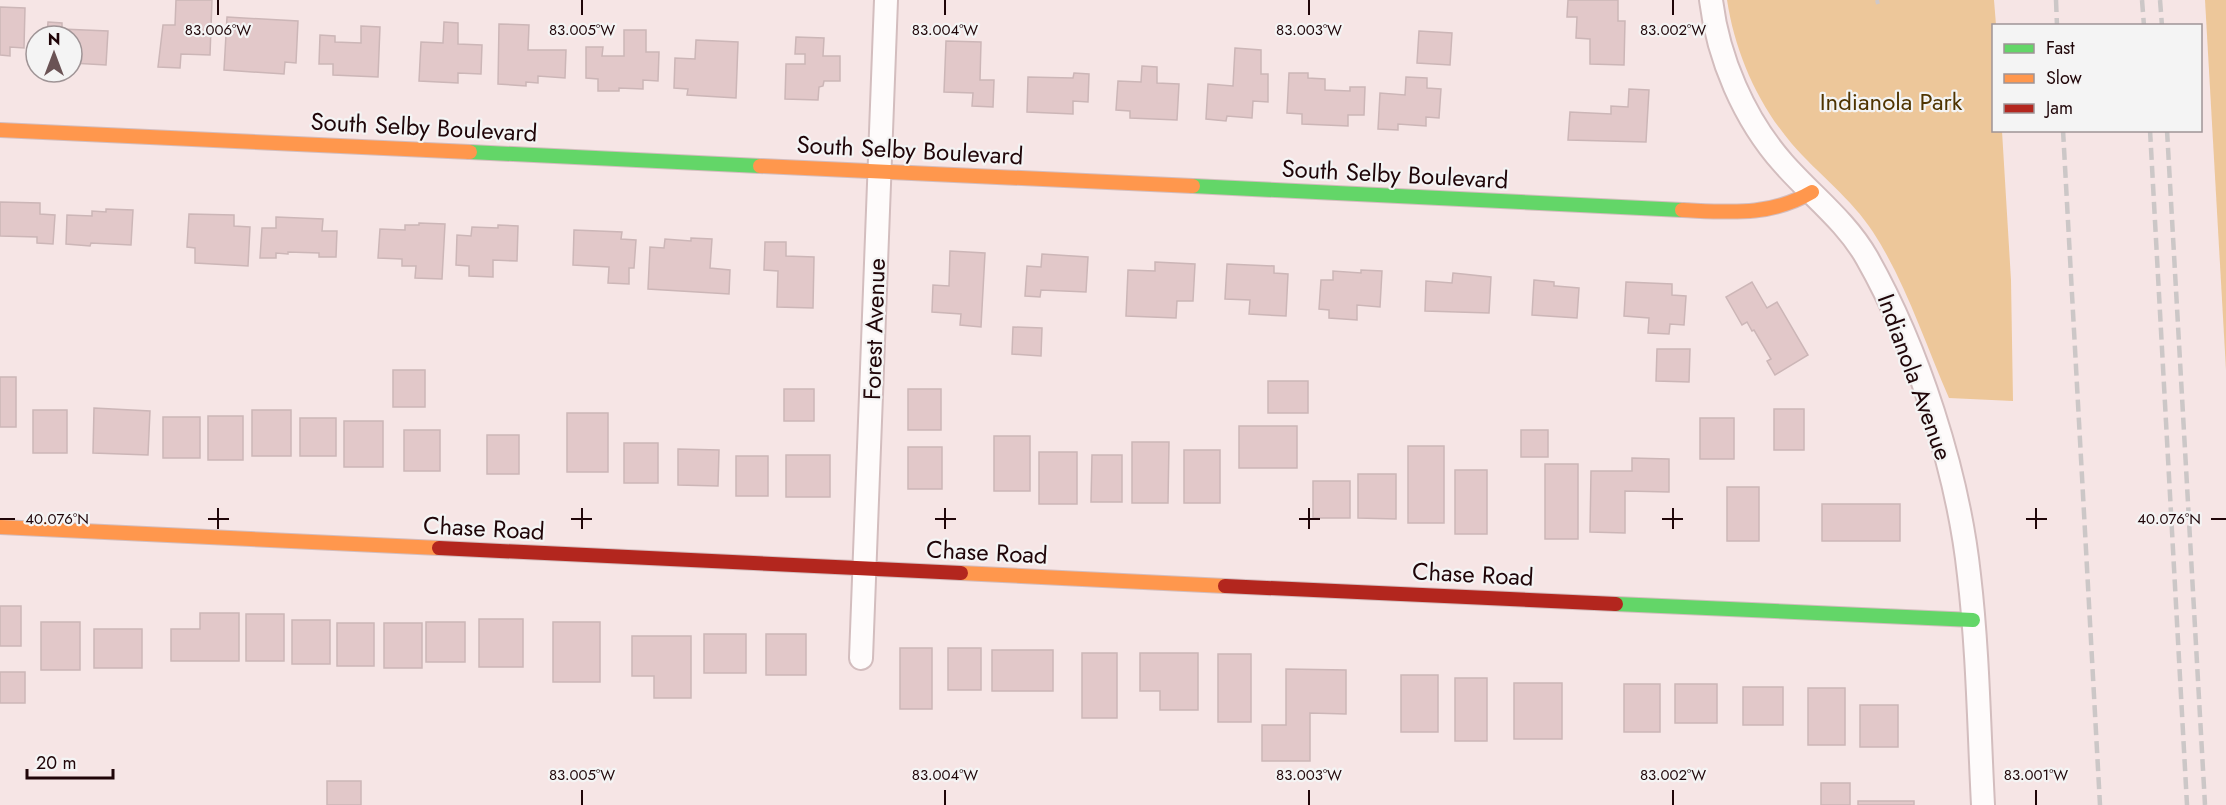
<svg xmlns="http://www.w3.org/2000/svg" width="2226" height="805" viewBox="0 0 2226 805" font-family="Jost,sans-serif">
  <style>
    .green { fill: #edc79a }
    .building { fill: #e2c8c9; stroke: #ccb6b7; stroke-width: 1.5 }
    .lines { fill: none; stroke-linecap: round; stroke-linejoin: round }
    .street-casing { stroke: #d3bdbe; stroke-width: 26 }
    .fast-casing { stroke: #d3bdbe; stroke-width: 16 }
    .slow-casing { stroke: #d3bdbe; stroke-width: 16 }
    .jam-casing { stroke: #d3bdbe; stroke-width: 16 }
    .path { stroke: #cfc8c8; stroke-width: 4; stroke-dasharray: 4.5 4.5; stroke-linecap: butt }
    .street { stroke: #fefbfb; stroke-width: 22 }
    .fast { stroke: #63d668; stroke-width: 14 }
    .slow { stroke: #ff974d; stroke-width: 14 }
    .jam { stroke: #b3261e; stroke-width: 14 }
    .rail { stroke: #ccc7c7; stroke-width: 4.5; stroke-dasharray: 12 6; stroke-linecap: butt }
    .ticks { fill: none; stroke: #1f0508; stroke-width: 2 }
    .labels { text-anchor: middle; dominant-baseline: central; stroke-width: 4.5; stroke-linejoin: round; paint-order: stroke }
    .park-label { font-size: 24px; fill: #4f3400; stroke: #f4f4f4 }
    .street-label { font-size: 24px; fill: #1f0508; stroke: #f4f4f4 }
    .ticks-label { font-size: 15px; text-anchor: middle; fill: #1f0508; stroke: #f4f4f4; stroke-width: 4.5; stroke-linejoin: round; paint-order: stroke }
  </style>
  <rect width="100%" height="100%" fill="#f6e5e5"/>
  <g class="green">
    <path d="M1727,0H1994L1996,25L1994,26V130L2002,131L2011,280L2013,401L1949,398C1925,343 1905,281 1873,232C1851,198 1818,174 1792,144C1757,103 1735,52 1727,0Z"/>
    <polygon points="2205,0 2226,0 2226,370"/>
  </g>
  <g class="building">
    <polygon points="176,0 212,0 210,55 181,54 180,68 158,67 163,25 175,25"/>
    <polygon points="1568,0 1618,0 1618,21 1625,21 1624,65 1590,64 1590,39 1576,38 1577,17 1567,17"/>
    <polygon points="0,7 25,8 24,48 10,47 10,56 0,55"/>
    <polygon points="227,17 298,21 296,63 285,62 284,74 224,70"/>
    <polygon points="48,22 62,23 62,29 108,31 106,65 72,63 72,36 47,36"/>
    <polygon points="444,22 458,23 458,44 482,45 481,74 458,73 458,83 419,81 421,42 443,43"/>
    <polygon points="499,24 529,25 528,50 566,50 565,78 538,76 538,83 526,82 526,86 498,84"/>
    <polygon points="361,26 380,27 378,77 333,75 333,64 319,64 320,35 335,36 335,42 361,43"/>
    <polygon points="624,30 646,30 646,52 659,52 658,81 643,80 643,89 619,88 619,91 598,91 598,79 586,78 586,47 603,47 602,56 624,56"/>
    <polygon points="1419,31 1452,33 1450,65 1417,63"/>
    <polygon points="796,37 824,38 823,56 840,56 840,81 824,81 823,86 819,87 818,100 785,99 786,64 805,64 805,54 795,54"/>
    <polygon points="696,40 738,42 736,98 687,95 688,89 674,88 675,58 695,59"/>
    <polygon points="946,41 981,42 980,80 994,80 993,107 972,106 973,93 944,92"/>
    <polygon points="1235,48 1261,50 1261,74 1268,74 1268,102 1253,101 1252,118 1227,116 1226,121 1206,119 1208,84 1233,86"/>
    <polygon points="1142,66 1157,67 1157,83 1179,84 1177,120 1130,118 1130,111 1116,110 1118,81 1141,82"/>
    <polygon points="1074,73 1089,74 1088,102 1073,101 1073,114 1027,112 1028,77 1073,78"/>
    <polygon points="1289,73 1308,73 1308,78 1325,79 1325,90 1350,91 1350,87 1365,87 1364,115 1348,115 1348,126 1302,124 1302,114 1287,113"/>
    <polygon points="1406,77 1427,78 1427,88 1441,89 1439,118 1426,117 1426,126 1398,124 1398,130 1378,129 1380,93 1405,95"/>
    <polygon points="1629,89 1649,90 1646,142 1568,140 1570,112 1611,114 1611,106 1628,107"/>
    <polygon points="0,202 40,203 40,214 55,215 53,244 37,243 37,237 0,236"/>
    <polygon points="106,209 133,210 131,245 91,243 90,246 66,244 67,215 92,216 92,211 106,212"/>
    <polygon points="189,214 234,215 234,226 250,227 248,266 195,263 195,248 187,247"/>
    <polygon points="276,217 323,219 322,231 337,231 336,257 319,257 319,253 288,252 288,254 276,253 276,258 260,258 262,228 276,228"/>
    <polygon points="419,223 445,224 442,279 415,278 416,266 402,266 402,259 378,258 380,229 405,230 405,225 419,225"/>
    <polygon points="498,225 518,226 517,261 493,260 493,277 469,276 469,266 456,265 457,235 471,236 472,227 498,228"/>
    <polygon points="574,230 622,232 621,239 636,240 634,268 629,268 629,284 608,283 609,267 573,265"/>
    <polygon points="691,238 712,239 710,268 730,270 729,294 648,289 650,247 664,248 665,239 691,241"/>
    <polygon points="765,242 786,242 786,256 814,257 813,308 777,307 778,271 764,270"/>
    <polygon points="950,251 985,253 981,327 960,325 961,314 932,312 933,285 949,286"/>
    <polygon points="1042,254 1088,257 1086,292 1041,290 1040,297 1025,296 1027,266 1041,267"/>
    <polygon points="1155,262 1195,264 1193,301 1177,301 1176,318 1126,316 1128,270 1155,271"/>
    <polygon points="1227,264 1274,266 1274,273 1288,274 1286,316 1249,314 1250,300 1225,299"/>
    <polygon points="1361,270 1382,271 1380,307 1357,305 1357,320 1329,318 1329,310 1319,309 1321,280 1333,280 1333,271 1361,273"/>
    <polygon points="1453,273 1491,277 1489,313 1425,311 1426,281 1452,283"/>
    <polygon points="1534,280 1554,282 1554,286 1556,286 1579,288 1577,318 1532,315"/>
    <polygon points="1626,282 1672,284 1672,295 1686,296 1684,325 1670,324 1669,334 1648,333 1649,318 1624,316"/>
    <polygon points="1752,282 1767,308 1777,302 1808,355 1775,375 1767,361 1771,359 1754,330 1752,331 1747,322 1742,325 1726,297"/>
    <polygon points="1013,327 1042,328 1041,356 1012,354"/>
    <polygon points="1657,349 1690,349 1689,382 1656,381"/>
    <rect x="393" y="370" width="32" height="37"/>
    <rect x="0" y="377" width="16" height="50"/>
    <rect x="1268" y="381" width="40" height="32"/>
    <rect x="784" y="389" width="30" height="32"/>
    <rect x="908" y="389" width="33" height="41"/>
    <polygon points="94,408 150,411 148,455 93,453"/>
    <rect x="1774" y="409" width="30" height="41"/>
    <rect x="33" y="410" width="34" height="43"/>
    <rect x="252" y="410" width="39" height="46"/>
    <rect x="567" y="413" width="41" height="59"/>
    <rect x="208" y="416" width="35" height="44"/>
    <rect x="163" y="417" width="37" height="41"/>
    <rect x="300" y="418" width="36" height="38"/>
    <rect x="1700" y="418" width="34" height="41"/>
    <rect x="344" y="421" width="39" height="46"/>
    <rect x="1239" y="426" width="58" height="42"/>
    <rect x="404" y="430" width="36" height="41"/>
    <rect x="1521" y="430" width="27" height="27"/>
    <rect x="487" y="435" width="32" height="39"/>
    <rect x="994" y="436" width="36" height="55"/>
    <polygon points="1132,442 1169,442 1168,503 1132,503"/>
    <rect x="624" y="443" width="34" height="40"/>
    <rect x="1408" y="446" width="36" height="77"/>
    <rect x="908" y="447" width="34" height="42"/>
    <polygon points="678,449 719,450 718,486 678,485"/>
    <rect x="1184" y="450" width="36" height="53"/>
    <rect x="1039" y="452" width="38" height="52"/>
    <rect x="786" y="455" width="44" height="42"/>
    <polygon points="1092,455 1122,455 1122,502 1091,502"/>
    <rect x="736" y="456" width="32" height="40"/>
    <polygon points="1632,458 1669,459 1669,492 1625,491 1625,533 1590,532 1591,471 1632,471"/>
    <rect x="1545" y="464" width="33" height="75"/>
    <rect x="1455" y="470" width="32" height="64"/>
    <polygon points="1358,474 1396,474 1396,519 1358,518"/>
    <rect x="1313" y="481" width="37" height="37"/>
    <rect x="1727" y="487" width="32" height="54"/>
    <rect x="1822" y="504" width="78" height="37"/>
    <rect x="0" y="606" width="21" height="40"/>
    <polygon points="200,613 239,613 239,661 171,661 171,629 200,629"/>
    <rect x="246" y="614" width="38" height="47"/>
    <rect x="479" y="619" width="44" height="48"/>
    <rect x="292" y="620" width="38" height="44"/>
    <rect x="41" y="622" width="39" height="48"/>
    <rect x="426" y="622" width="39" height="40"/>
    <rect x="553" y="622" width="47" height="60"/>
    <rect x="337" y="623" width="37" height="43"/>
    <rect x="384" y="623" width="38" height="45"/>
    <rect x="94" y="629" width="48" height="39"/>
    <rect x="704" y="634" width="42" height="39"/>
    <rect x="766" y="634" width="40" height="41"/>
    <polygon points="632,636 691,636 691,698 654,698 654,676 632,676"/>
    <rect x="900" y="648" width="32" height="61"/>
    <rect x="948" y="648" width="33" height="42"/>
    <rect x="992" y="650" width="61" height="41"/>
    <rect x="1082" y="653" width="35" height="65"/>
    <polygon points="1140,653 1198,653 1198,710 1160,710 1160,691 1140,691"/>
    <rect x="1218" y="654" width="33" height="68"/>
    <polygon points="1286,669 1346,670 1346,714 1310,713 1310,761 1262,761 1262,725 1286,725"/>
    <rect x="0" y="672" width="25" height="31"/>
    <rect x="1401" y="675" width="37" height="57"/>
    <rect x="1455" y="678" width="32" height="63"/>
    <rect x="1514" y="683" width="48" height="56"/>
    <rect x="1624" y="684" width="36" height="48"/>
    <rect x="1675" y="684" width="42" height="39"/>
    <rect x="1743" y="687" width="40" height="38"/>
    <rect x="1808" y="688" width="37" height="57"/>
    <rect x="1860" y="705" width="38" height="42"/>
    <rect x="327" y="781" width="34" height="24"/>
    <rect x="1821" y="783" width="29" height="22"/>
    <rect x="1858" y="801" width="56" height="4"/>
  </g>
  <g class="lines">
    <g class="street-casing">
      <g id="street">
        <path d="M1711,0C1718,58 1744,119 1783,163C1811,195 1846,221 1867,258C1918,348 1958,472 1969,575C1978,651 1979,729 1983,805"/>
        <polyline points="861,658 886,0"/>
      </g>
    </g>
    <g class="fast-casing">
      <g id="fast">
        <polyline points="470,152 760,166"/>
        <polyline points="1193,186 1682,210"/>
        <polyline points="1616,604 1973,620"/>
      </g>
    </g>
    <g class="slow-casing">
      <g id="slow">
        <polyline points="0,130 470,152"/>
        <polyline points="760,166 1193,186"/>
        <path d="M1682,210C1729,212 1769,217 1812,192"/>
        <polyline points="0,527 439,548"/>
        <polyline points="961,573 1225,586"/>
      </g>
    </g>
    <g class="jam-casing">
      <g id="jam">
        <polyline points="439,548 961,573"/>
        <polyline points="1225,586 1616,604"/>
      </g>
    </g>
    <polyline class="path" points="1877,0 1878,4"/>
    <use href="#street" class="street"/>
    <use href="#fast" class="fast"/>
    <use href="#slow" class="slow"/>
    <use href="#jam" class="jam"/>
    <g class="rail">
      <polyline points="2056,0 2057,26"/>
      <polyline points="2142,0 2144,26"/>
      <polyline points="2160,0 2162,26"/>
      <polyline points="2063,130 2100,805"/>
      <polyline points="2150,130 2187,805"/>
      <polyline points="2167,130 2205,805"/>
    </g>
  </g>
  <path class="ticks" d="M218,0V15M582,0V15M945,0V15M1309,0V15M1673,0V15M218,508V529M582,508V529M945,508V529M1309,508V529M1673,508V529M2036,508V529M0,519H15M208,519H229M571,519H592M935,519H956M1299,519H1320M1662,519H1683M2026,519H2047M2211,519H2226M582,790V805M945,790V805M1309,790V805M1673,790V805M2036,790V805"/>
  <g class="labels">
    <g class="park-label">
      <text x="1891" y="101">Indianola Park</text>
    </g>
    <g class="street-label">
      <text transform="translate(424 127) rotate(3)">South Selby Boulevard</text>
      <text transform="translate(910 150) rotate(3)">South Selby Boulevard</text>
      <text transform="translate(1395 174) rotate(3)">South Selby Boulevard</text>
      <text transform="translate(874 329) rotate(-88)">Forest Avenue</text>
      <text transform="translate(1915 377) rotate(70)">Indianola Avenue</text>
      <text transform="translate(484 528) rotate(3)">Chase Road</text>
      <text transform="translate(987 552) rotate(3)">Chase Road</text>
      <text transform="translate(1473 574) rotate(3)">Chase Road</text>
    </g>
  </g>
  <g class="ticks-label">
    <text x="218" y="35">83.006°W</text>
    <text x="582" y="35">83.005°W</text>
    <text x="945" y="35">83.004°W</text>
    <text x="1309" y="35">83.003°W</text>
    <text x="1673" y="35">83.002°W</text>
    <text x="57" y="524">40.076°N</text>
    <text x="2169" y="524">40.076°N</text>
    <text x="582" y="780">83.005°W</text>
    <text x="945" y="780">83.004°W</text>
    <text x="1309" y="780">83.003°W</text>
    <text x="1673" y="780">83.002°W</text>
    <text x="2036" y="780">83.001°W</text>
  </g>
  <rect x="1992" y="24" width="210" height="108" fill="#f4f4f4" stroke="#9f9496" stroke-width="1.5"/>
  <rect x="2004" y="44" width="30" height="9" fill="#63d668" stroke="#9f9496" stroke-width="1.5"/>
  <text x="2046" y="54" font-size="18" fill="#1f0508">Fast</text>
  <rect x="2004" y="74" width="30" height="9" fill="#ff974d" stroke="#9f9496" stroke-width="1.5"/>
  <text x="2046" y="84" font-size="18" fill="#1f0508">Slow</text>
  <rect x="2004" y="104" width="30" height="9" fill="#b3261e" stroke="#9f9496" stroke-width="1.5"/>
  <text x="2046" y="114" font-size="18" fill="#1f0508">Jam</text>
  <g transform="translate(54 54)"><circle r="28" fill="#f4f4f4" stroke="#9f9496" stroke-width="1.5"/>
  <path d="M0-4.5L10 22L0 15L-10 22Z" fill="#6a5355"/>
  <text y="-9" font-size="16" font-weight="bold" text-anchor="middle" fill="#1f0508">N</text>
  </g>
  <path d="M27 769v9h86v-9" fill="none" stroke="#1f0508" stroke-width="3"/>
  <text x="36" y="769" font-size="18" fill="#1f0508" stroke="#f4f4f4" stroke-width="4.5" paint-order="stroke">20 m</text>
</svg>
